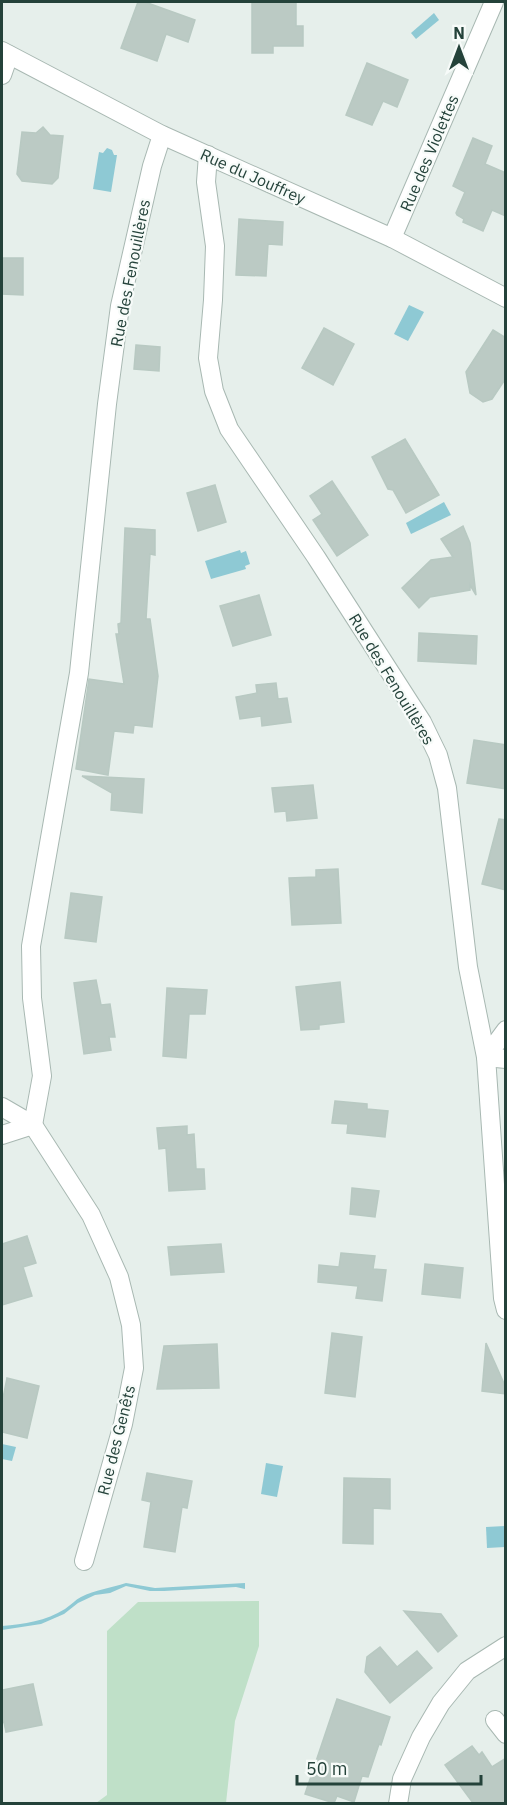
<svg xmlns="http://www.w3.org/2000/svg" width="507" height="1805" viewBox="0 0 507 1805" font-family="'IBM Plex Sans',sans-serif">
  <style>
    .green { fill: #bfe0c8 }
    .water { fill: #8ec9d4 }
    .building { fill: #bbcac4; stroke: #b8c9c2; stroke-width: 1.5 }
    .lines { fill: none; stroke-linecap: round; stroke-linejoin: round }
    .street-casing { stroke: #a8b8b2; stroke-width: 20 }
    .street { stroke: #fff; stroke-width: 18 }
    .labels { text-anchor: middle; dominant-baseline: central; stroke-width: 4.5; stroke-linejoin: round; paint-order: stroke }
    .street-label { font-size: 16px; fill: #24423a; stroke: #f7fbf9 }
  </style>
  <rect width="100%" height="100%" fill="#e6efeb"/>
  <polygon class="green" points="259,1601 259,1646 235,1721 226,1803 96,1803 107,1795 107,1631 138,1602"/>
  <g class="water">
    <polygon points="434,13 439,20 416,39 411,33"/>
    <polygon points="107,148 112,150 114,155 117,155 111,192 93,189 99,152 103,153"/>
    <polygon points="409,305 424,312 408,341 394,334"/>
    <polygon points="444,502 451,515 411,534 406,523"/>
    <polygon points="240,550 241,553 246,551 250,564 245,566 246,569 211,579 205,561"/>
    <polygon points="2,1444 16,1447 12,1461 2,1459"/>
    <polygon points="266,1463 283,1466 277,1497 261,1494"/>
    <polygon points="505,1526 505,1547 487,1548 486,1527"/>
    <path d="M126,1583L155,1588L245,1583V1589L236,1587L164,1591H150L126,1586L110,1593L95,1595L78,1603L64,1614L41,1624L2,1630V1626C24,1624 46,1621 65,1609C71,1605 75,1600 81,1597C95,1590 111,1588 126,1583Z"/>
  </g>
  <g class="building">
    <polygon points="138,2 145,2 195,20 188,42 166,34 157,61 121,48"/>
    <polygon points="252,2 296,2 296,26 303,26 303,46 273,46 273,53 252,53"/>
    <polygon points="367,63 408,80 397,107 383,101 372,125 346,115"/>
    <polygon points="43,127 50,135 63,136 58,178 52,184 22,181 17,174 22,132 36,133"/>
    <polygon points="473,138 492,146 485,164 506,173 506,216 492,210 483,231 463,222 464,219 457,215 456,213 465,192 453,186"/>
    <polygon points="239,219 283,222 282,245 268,244 266,276 236,275"/>
    <polygon points="2,258 23,258 23,295 2,294"/>
    <polygon points="324,328 354,344 333,385 302,368"/>
    <polygon points="493,330 506,338 506,378 492,399 483,402 470,393 466,372"/>
    <polygon points="136,345 160,347 159,371 134,369"/>
    <polygon points="405,439 439,495 406,513 393,490 388,489 372,457"/>
    <polygon points="332,481 368,535 337,556 313,520 322,514 310,496"/>
    <polygon points="215,485 226,522 198,531 187,493"/>
    <polygon points="463,526 470,543 476,595 470,585 470,590 430,597 419,608 402,588 431,560 453,557 441,539"/>
    <polygon points="125,528 155,530 155,555 150,554 146,619 150,619 158,676 152,727 134,725 133,733 114,731 108,775 76,769 89,679 124,684 116,634 119,634 118,624 121,623"/>
    <polygon points="259,595 271,635 233,646 220,606"/>
    <polygon points="419,633 477,636 476,664 418,661"/>
    <polygon points="276,683 278,699 287,698 291,722 262,726 261,716 240,719 236,697 257,693 256,685"/>
    <polygon points="474,740 506,745 506,789 467,783"/>
    <polygon points="82,776 144,779 142,813 111,810 112,793"/>
    <polygon points="313,785 317,818 287,821 286,811 275,812 272,788"/>
    <polygon points="499,819 506,820 506,890 482,884"/>
    <polygon points="338,869 341,923 292,925 289,878 316,877 316,870"/>
    <polygon points="71,893 102,897 96,942 65,938"/>
    <polygon points="96,980 101,1005 110,1004 115,1037 109,1037 111,1050 84,1054 74,983"/>
    <polygon points="340,982 344,1022 319,1025 319,1029 301,1030 296,987"/>
    <polygon points="167,988 207,990 205,1014 189,1014 186,1058 163,1056"/>
    <polygon points="335,1101 367,1104 367,1109 388,1111 385,1137 347,1133 348,1124 332,1123"/>
    <polygon points="187,1126 187,1135 194,1134 196,1169 204,1169 205,1189 169,1191 166,1148 159,1149 157,1128"/>
    <polygon points="352,1188 379,1191 375,1217 350,1214"/>
    <polygon points="27,1236 36,1263 23,1267 32,1296 2,1305 2,1244"/>
    <polygon points="221,1244 224,1272 171,1275 168,1247"/>
    <polygon points="341,1253 375,1256 373,1269 386,1270 382,1301 356,1298 358,1286 318,1282 319,1265 339,1267"/>
    <polygon points="425,1264 463,1268 460,1298 422,1294"/>
    <polygon points="332,1333 362,1337 355,1397 325,1393"/>
    <polygon points="486,1343 506,1388 506,1394 482,1391"/>
    <polygon points="217,1344 219,1388 157,1389 164,1346"/>
    <polygon points="7,1378 39,1386 27,1438 2,1432 2,1403"/>
    <polygon points="147,1473 192,1481 187,1508 182,1507 175,1552 144,1547 151,1502 142,1500"/>
    <polygon points="344,1478 390,1479 390,1509 373,1508 373,1544 343,1543"/>
    <polygon points="404,1611 441,1614 457,1636 438,1652"/>
    <polygon points="380,1647 397,1667 417,1651 432,1668 390,1703 365,1672 367,1657"/>
    <polygon points="33,1684 42,1725 6,1732 4,1722 2,1723 2,1690"/>
    <polygon points="337,1699 390,1717 381,1745 379,1744 368,1777 362,1776 354,1802 337,1796 334,1803 305,1794"/>
    <polygon points="472,1746 479,1755 482,1752 492,1767 506,1758 506,1803 473,1803 445,1765"/>
  </g>
  <g class="lines">
    <g class="street-casing">
      <g id="street">
        <polyline points="2,51 162,135 392,238 506,298"/>
        <polyline points="2,75 9,55"/>
        <polyline points="208,155 206,182 215,246 213,300 208,358 214,391 229,429 316,557 422,722 438,755 447,788 468,967 486,1057 503,1298 506,1310"/>
        <polyline points="392,238 494,2"/>
        <polyline points="506,1030 486,1057 506,1059"/>
        <polyline points="2,1107 33,1125 91,1215 119,1277 131,1325 134,1368 123,1424 84,1561"/>
        <polyline points="33,1125 42,1076 32,998 31,946 79,673 107,404 120,306 152,166 162,135"/>
        <polyline points="2,1135 33,1125"/>
        <polyline points="495,1720 506,1734"/>
        <polyline points="398,1804 402,1779 421,1737 441,1703 467,1671 506,1646"/>
      </g>
    </g>
    <use href="#street" class="street"/>
  </g>
  <g class="labels">
    <g class="street-label">
      <text transform="translate(429 153) rotate(-67)">Rue des Violettes</text>
      <text transform="translate(253 176) rotate(24)">Rue du Jouffrey</text>
      <text transform="translate(130 273) rotate(-79)">Rue des Fenouillères</text>
      <text transform="translate(392 679) rotate(59)">Rue des Fenouillères</text>
      <text transform="translate(116 1440) rotate(-76)">Rue des Genêts</text>
    </g>
  </g>
  <rect width="507" height="1805" fill="none" stroke="#24423a" stroke-width="6"/>
  <g transform="translate(459 48)" stroke="#f7fbf9" stroke-width="4.5" paint-order="stroke">
  <path d="M0-4.5L10 22L0 15L-10 22Z" fill="#24423a"/>
  <text y="-9" font-size="16" font-weight="bold" text-anchor="middle" fill="#24423a">N</text>
  </g>
  <path d="M297 1775v9h184v-9" fill="none" stroke="#24423a" stroke-width="3"/>
  <text x="306" y="1775" font-size="18" fill="#24423a" stroke="#f7fbf9" stroke-width="4.5" paint-order="stroke">50 m</text>
</svg>
